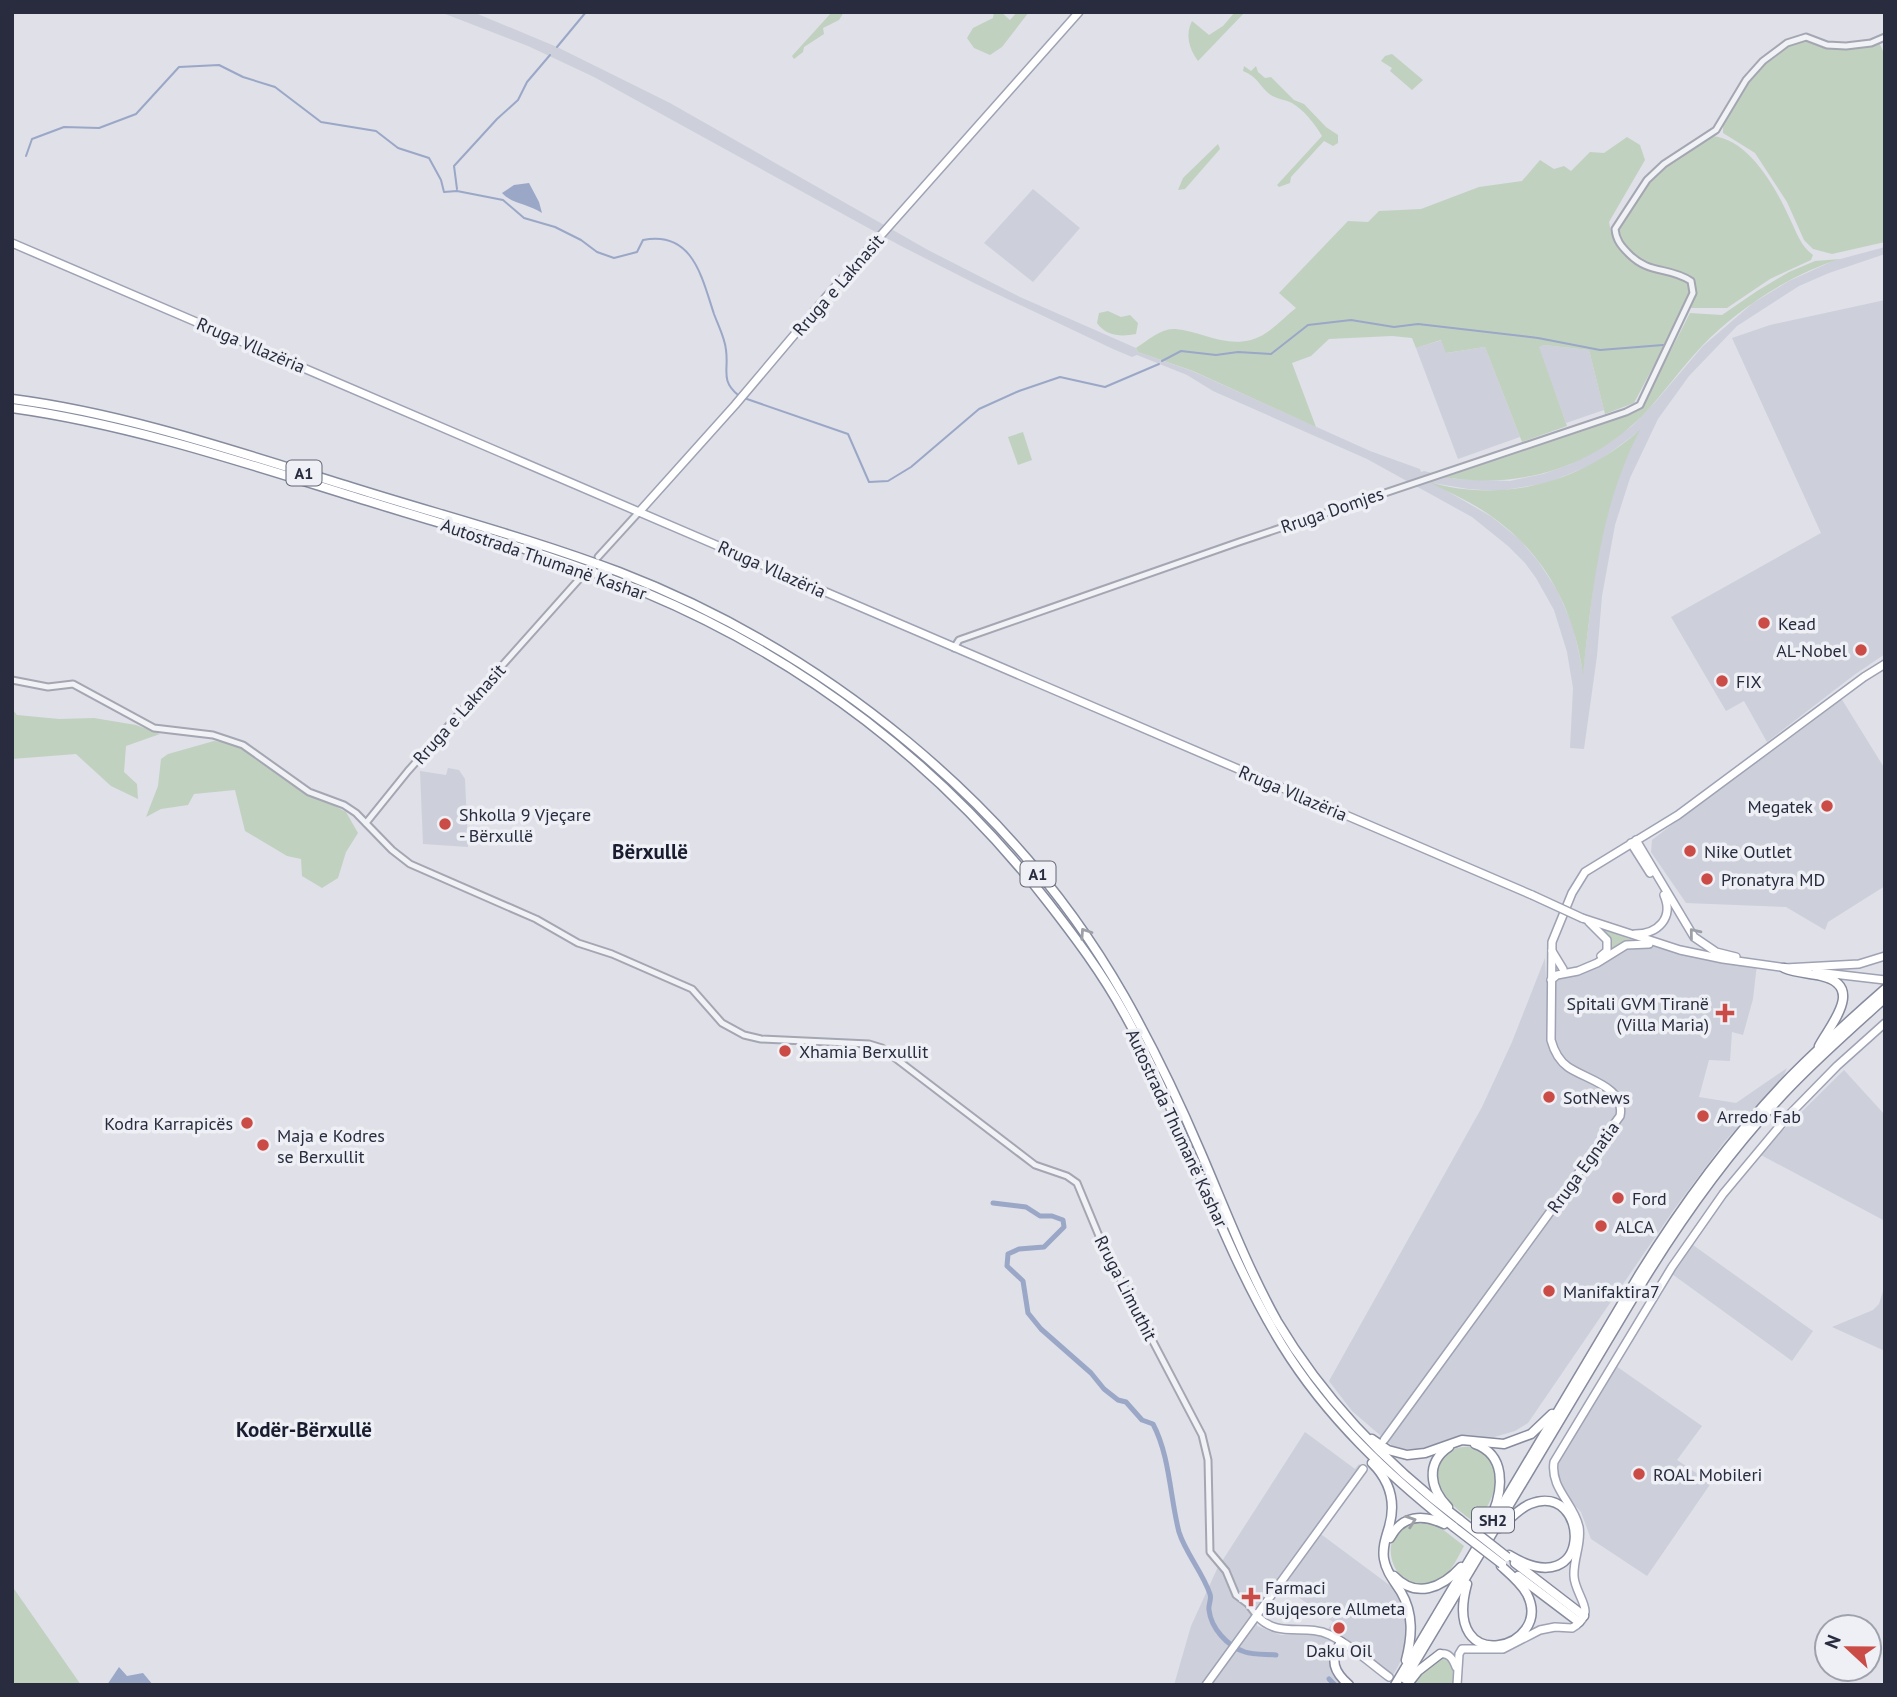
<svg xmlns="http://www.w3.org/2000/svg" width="1897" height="1697" viewBox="0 0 1897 1697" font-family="'PT Sans',sans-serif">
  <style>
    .built { fill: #cdcfda; fill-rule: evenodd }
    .green { fill: #c1d1c0 }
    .water { fill: #9aa7c7 }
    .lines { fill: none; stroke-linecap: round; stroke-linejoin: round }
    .stream { stroke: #9aa7c7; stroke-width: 2 }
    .canal { stroke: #9aa7c7; stroke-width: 5 }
    .minor-casing { stroke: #a4a6b2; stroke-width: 9 }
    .major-casing { stroke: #9ea2b3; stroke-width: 10 }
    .highway-casing { stroke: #868b9e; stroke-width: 11 }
    .minor { stroke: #f1f2f6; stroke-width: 5 }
    .major { stroke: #fff; stroke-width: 7 }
    .highway { stroke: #fff; stroke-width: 8 }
    .major-bridge-casing { stroke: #9ea2b3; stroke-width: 10; stroke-linecap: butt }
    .highway-bridge-casing { stroke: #868b9e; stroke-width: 11; stroke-linecap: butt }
    .major-bridge { stroke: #fff; stroke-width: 7 }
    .highway-bridge { stroke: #fff; stroke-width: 8 }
    .oneway { stroke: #9ea0a8 }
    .poi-dot { fill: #cb4c46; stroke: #eef0f5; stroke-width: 2.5 }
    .labels { text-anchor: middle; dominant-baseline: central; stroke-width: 7; stroke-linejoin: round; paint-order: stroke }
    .shield { fill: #eef0f5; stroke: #636775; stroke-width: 2 }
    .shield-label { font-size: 16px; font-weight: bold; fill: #282c3e }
    .street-label { font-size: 18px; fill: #282c3e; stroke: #eef0f5 }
    .poi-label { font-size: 18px; fill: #282c3e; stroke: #eef0f5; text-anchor: start }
    .quarter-label { font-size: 21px; font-weight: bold; fill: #1a1d2f; stroke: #eef0f5 }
  </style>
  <rect width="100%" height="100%" fill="#dfe0e8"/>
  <g class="built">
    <path d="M440,12H473L557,47L670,103L928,250L1020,297L1136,348L1138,352L1192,371L1370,451L1420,469L1421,472L1424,471L1455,479L1510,481L1543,474L1571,464L1610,442L1632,426L1657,400L1703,346L1753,303L1789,281L1833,261L1885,247V254L1829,273L1799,286L1737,326L1689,376L1658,419L1630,478L1615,525L1602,596L1597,656L1584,749L1570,748L1573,688L1567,652L1554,610L1536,578L1525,563L1508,546L1472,517L1367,459L1213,391L1187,375L1137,355L1132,357L1113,349L974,283L901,246L594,77L528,46ZM1638,432L1618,476L1603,530L1596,562L1583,672L1573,626L1557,590L1538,561L1519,539L1492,517L1433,483L1468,489L1498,491L1547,483L1596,463Z"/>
    <polygon points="1033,189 1080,228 1033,282 984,243"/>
    <polygon points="1885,300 1885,654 1854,675 1767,742 1744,701 1726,711 1671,617 1821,533 1732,338 1770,325"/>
    <polygon points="1442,340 1447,353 1485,347 1520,437 1458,459 1416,348"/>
    <polygon points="1544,345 1589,350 1604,410 1566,423 1538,347"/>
    <polygon points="1841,698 1885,769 1885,886 1828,922 1825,930 1786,907 1686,903 1651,852 1652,840 1793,732"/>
    <polygon points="448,768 459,770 465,779 468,847 423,844 420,771 446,775"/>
    <polygon points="1639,944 1663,945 1757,964 1753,999 1743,1035 1732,1032 1730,1061 1709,1060 1699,1097 1736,1103 1787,1068 1781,1082 1725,1141 1675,1208 1528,1423 1515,1431 1487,1439 1456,1437 1417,1450 1395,1448 1352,1411 1329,1381 1482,1107 1512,1042 1545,958 1546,980"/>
    <polygon points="1844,1070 1885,1115 1885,1221 1759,1154"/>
    <polygon points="1693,1245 1813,1331 1792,1361 1672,1274"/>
    <polygon points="1885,1285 1885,1351 1832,1327 1873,1310 1879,1304"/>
    <polygon points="1616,1366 1702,1426 1677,1460 1711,1483 1647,1576 1591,1539 1581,1512 1563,1492 1558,1478 1559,1462"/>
    <polygon points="1305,1432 1355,1469 1359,1464 1363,1469 1318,1532 1392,1587 1401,1602 1407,1618 1408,1631 1406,1645 1401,1655 1402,1659 1393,1675 1328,1629 1333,1622 1280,1584 1257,1616 1257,1626 1281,1635 1312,1633 1324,1635 1331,1640 1331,1659 1347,1685 1174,1685 1191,1626 1217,1569"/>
  </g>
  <g class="green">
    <polygon points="832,12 844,12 839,20 823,28 824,34 804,47 803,52 794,59 792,56"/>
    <polygon points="994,12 1001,12 1010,20 1017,12 1029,12 1002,47 990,55 974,48 967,38 973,28 993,18"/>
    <path d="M1235,12H1245L1198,61C1189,49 1185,34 1192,21L1209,35L1223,26Z"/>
    <path d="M1807,41C1834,51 1851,53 1879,42L1885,56V242L1832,254L1813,249L1804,240L1787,202L1755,153L1723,133C1721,103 1776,40 1807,41Z"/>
    <polygon points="1392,54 1423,80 1412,90 1390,71 1392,68 1381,61 1385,56"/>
    <path d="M1244,66L1251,71L1256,66L1258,72L1265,78L1271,77L1294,100L1304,104L1326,127L1338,135V143L1333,146L1324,141L1291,177L1290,183L1279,187L1277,185L1322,136C1315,124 1304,110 1292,103C1284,99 1274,99 1267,92C1258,83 1256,76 1243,71Z"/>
    <path d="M1712,136C1749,139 1776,188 1790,219C1797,233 1800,245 1813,255L1811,260L1770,279L1727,308H1692L1686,305L1634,403L1605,414L1589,350L1544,345L1539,347L1567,426L1522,442L1485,347L1446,353L1441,340L1416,348L1412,338L1392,336L1329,339L1311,356L1292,363L1316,427L1193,371L1138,352L1136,348C1147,341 1161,328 1175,329C1201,331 1223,347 1251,340C1269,335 1282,319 1296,308L1279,293L1348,221L1368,222L1379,211L1421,209L1479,187L1522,181L1540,160L1554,169L1564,166L1571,171L1590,152L1604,153L1627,137L1640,145L1645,160L1609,222L1611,232L1617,231C1636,181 1668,162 1712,136Z"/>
    <polygon points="1218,144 1220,149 1185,189 1178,190 1183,178"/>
    <path d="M1840,259C1791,274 1737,309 1702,346C1681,368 1664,393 1643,415C1588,470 1518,489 1443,477L1637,410L1645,401L1690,313L1722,315L1757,291L1789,272L1815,261Z"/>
    <path d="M1108,311L1121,317L1130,315L1138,323L1136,334C1121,337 1106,336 1097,323L1099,313Z"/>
    <path d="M1640,430C1600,507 1592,591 1583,675C1574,606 1542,548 1482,510C1465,499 1446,491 1429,482C1505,504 1581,482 1640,430Z"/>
    <polygon points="1023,432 1032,460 1018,465 1008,437"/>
    <polygon points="12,709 17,715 59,719 94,718 136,725 160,734 126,746 124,772 137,784 138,799 111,786 76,754 12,759"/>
    <polygon points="214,741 240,744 291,783 346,812 358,833 346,852 338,878 322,888 302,876 301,859 287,856 245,831 235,790 194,794 188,805 161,809 146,817 158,786 161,759 168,754"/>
    <polygon points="1603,929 1635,941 1611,949"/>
    <path d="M1471,1447C1514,1462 1494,1497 1477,1524C1460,1511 1419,1485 1441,1459C1449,1449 1459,1446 1471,1447Z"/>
    <path d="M1425,1522L1441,1528L1464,1546C1458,1557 1452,1570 1443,1578C1398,1614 1361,1522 1425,1522Z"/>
    <polygon points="12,1586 81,1685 12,1685"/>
    <polygon points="1443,1656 1453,1663 1454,1685 1410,1685 1417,1676"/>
  </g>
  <g class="water">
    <path d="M529,183L539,202L542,213C529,204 512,204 502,193L514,185Z"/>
    <polygon points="119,1667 127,1676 143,1673 153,1685 107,1685"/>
  </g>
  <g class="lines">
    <g class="stream">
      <polyline points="557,47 586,12"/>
      <path d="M26,156L32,139L64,127L99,128L136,114L179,67L219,65L243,77L275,87L321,122L376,131L398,148L429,158L441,180L444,192L457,191L503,200L524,218L555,227L581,240L597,252L614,258L637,252L643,240C693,230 702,278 714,314C718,325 725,338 726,350C729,370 720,380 738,395"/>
      <polyline points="12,167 13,167"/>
      <polyline points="457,189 454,166 497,119 518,100 527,82 550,55"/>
      <polyline points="1162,361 1181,351 1216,355 1238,352 1271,354 1308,325 1351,320 1394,327 1418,324 1538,338 1600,350 1663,345"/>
      <polyline points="744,398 848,434 869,482 888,481 911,467 979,409 1019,391 1060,377 1105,387 1159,364"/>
    </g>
    <g class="canal">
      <path d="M993,1203L1026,1207L1040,1216H1052L1063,1220L1064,1227L1044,1247L1019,1249L1008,1254L1007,1266L1023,1281L1028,1313L1041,1329L1091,1373L1104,1389L1118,1400L1126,1402L1142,1420L1153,1424C1170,1456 1170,1498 1179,1532C1185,1552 1203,1573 1210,1594C1212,1600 1208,1604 1209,1610C1211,1628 1227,1646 1245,1652C1254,1655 1267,1654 1276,1655"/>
      <polyline points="1329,1679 1335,1685"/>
    </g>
    <g class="minor-casing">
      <g id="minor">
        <polyline points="598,557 639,512"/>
        <path d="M954,648L959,640L1239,542L1626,412L1640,405L1693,293L1691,281C1668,266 1650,275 1629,254C1621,246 1616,240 1615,229L1647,180L1664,164L1716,130L1746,80L1763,61L1787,43L1806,37L1827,45L1846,46L1871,43L1885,37"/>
        <polyline points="12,680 48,687 73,684 154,728 213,735 243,745 309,792 344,805 356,813 392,850 410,864 536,919 578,943 612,954 692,989 722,1023 744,1035 761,1039 869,1044 882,1048 1035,1165 1067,1176 1077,1183 1104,1248 1202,1435 1208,1460 1210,1552 1226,1571 1236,1595 1248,1604 1257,1616"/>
        <polyline points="366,823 408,771 582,576"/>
      </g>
    </g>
    <g class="major-casing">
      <g id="major">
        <polyline points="12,243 1532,895"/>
        <polyline points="639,512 735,405 827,296 1079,12"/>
        <polyline points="1636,840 1694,937 1716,952 1736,957"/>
        <polyline points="1631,843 1650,873"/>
        <polyline points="1582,918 1680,950 1723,959 1787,968"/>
        <polyline points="1589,922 1607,940 1607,951 1601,956"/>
        <path d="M1635,934C1658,934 1674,918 1664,895"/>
        <polyline points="1552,951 1563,969"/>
        <polyline points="1785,968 1859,964 1885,956"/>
        <polyline points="1816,972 1885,980"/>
        <polyline points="1551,980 1557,975 1578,971 1597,963 1626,945 1649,944"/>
        <path d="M1384,1440L1620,1116C1626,1087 1587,1080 1568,1067C1558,1060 1554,1051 1551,1040L1552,942L1572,893L1585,872L1678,815L1864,677L1885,664"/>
        <path d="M1257,1616C1278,1639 1305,1623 1330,1635C1351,1645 1370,1663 1389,1677"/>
        <path d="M1440,1654C1449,1652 1453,1659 1456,1667"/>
        <polyline points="1206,1685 1363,1469"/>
        <path d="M1457,1685L1459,1654L1462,1649H1503L1540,1630L1555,1627L1572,1628C1578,1625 1584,1619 1585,1612C1586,1603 1574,1588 1574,1576C1573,1559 1582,1543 1579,1527C1574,1503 1550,1489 1554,1462L1672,1267L1723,1194L1789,1115L1837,1066L1885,1023"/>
      </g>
    </g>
    <g class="highway-casing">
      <g id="highway">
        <path d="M12,399C128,414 240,453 351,487C440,515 532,539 619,572C824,651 1015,804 1124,996C1153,1047 1178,1099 1201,1153C1225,1209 1247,1267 1277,1321C1324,1400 1387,1465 1460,1520"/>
        <path d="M12,408C134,425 251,465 368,501C461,530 555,555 644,592C804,659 941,765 1047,901C1075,937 1102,973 1124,1013C1184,1120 1218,1241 1282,1345C1327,1418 1388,1475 1454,1527"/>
        <path d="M1784,968C1796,973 1808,973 1821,976C1866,986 1830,1025 1819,1046"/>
        <polyline points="1372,1439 1388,1450 1407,1455 1425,1453 1462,1440 1504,1444 1531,1434 1552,1414"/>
        <path d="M1475,1444C1506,1455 1503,1488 1493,1513"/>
        <path d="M1372,1463C1390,1481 1396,1503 1389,1527C1386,1537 1382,1548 1384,1559C1386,1572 1395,1582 1401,1592C1414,1614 1412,1637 1406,1660"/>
        <path d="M1448,1507C1430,1489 1425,1463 1449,1447"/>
        <path d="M1500,1528C1509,1520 1518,1509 1530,1504C1591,1480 1595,1607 1509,1555"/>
        <path d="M1390,1538C1402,1515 1423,1514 1444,1524"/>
        <polyline points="1515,1563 1584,1616"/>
        <path d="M1394,1576C1416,1599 1442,1588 1461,1567"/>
        <polyline points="1518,1576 1579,1622"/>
        <path d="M1467,1584C1441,1679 1555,1649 1527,1594C1521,1583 1510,1574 1501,1566"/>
        <path d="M1341,1642C1329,1660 1334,1672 1349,1685"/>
        <path d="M1405,1679L1645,1278C1687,1210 1735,1144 1791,1086C1821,1055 1853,1027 1885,998"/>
        <path d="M1395,1685L1639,1275C1683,1204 1733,1136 1791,1076C1821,1046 1853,1017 1885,989"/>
        <polyline points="1407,1685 1418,1671 1440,1654"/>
      </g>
    </g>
    <use href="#minor" class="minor"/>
    <use href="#major" class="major"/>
    <use href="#highway" class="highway"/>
    <g class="major-bridge-casing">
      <polyline id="major-bridge" points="1532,895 1582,918"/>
    </g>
    <g class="highway-bridge-casing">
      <g id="highway-bridge">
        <polyline points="1460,1520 1507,1557"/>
        <polyline points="1454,1527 1502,1564"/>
      </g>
    </g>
    <use href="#major-bridge" class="major-bridge"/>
    <use href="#highway-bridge" class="highway-bridge"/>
  </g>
  <defs><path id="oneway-chevron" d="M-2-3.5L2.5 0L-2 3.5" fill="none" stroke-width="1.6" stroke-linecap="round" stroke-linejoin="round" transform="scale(1.75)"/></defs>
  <g class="oneway">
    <use href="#oneway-chevron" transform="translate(1085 933) rotate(-124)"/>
    <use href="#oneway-chevron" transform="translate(1694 933) rotate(-129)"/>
    <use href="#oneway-chevron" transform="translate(1411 1521) rotate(-19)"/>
  </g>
  <g class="poi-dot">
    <circle cx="1764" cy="623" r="7"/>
    <circle cx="1861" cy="650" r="7"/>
    <circle cx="1722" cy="681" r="7"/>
    <circle cx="1827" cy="806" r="7"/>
    <circle cx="445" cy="824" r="7"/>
    <circle cx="1690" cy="851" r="7"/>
    <circle cx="1707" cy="879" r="7"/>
    <path d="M1721.5 1002.5h7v7h7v7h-7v7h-7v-7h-7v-7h7z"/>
    <circle cx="785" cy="1051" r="7"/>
    <circle cx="1549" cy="1097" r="7"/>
    <circle cx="1703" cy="1116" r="7"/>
    <circle cx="247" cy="1123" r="7"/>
    <circle cx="263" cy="1145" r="7"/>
    <circle cx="1618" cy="1198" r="7"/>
    <circle cx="1601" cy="1226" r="7"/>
    <circle cx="1549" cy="1291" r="7"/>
    <circle cx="1639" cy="1474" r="7"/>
    <path d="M1247.5 1586.5h7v7h7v7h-7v7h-7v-7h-7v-7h7z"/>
    <circle cx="1339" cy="1628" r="7"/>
  </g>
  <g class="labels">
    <g class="shield">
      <rect x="286.5" y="460.5" width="35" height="25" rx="5"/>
      <rect x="1020.5" y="861.5" width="35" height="25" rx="5"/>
      <rect x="1472" y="1507.5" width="42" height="25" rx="5"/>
    </g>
    <g class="shield-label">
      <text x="304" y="473">A1</text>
      <text x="1038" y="874">A1</text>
      <text x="1493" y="1520">SH2</text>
    </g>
    <g class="street-label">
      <text transform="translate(838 285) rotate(-49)">Rruga e Laknasit</text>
      <text transform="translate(251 345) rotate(23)">Rruga Vllazëria</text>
      <text transform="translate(1332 510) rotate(-19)">Rruga Domjes</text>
      <text transform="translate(544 559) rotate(19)">Autostrada Thumanë Kashar</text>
      <text transform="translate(772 569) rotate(24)">Rruga Vllazëria</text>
      <text transform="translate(459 714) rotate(-48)">Rruga e Laknasit</text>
      <text transform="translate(1293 793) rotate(23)">Rruga Vllazëria</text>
      <text transform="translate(1177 1128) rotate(65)">Autostrada Thumanë Kashar</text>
      <text transform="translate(1583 1167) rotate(-54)">Rruga Egnatia</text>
      <text transform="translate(1126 1288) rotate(63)">Rruga Limuthit</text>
    </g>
    <g class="poi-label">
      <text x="1778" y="623">Kead</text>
      <text x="1847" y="650" text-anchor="end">AL-Nobel</text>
      <text x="1736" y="681">FIX</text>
      <text x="1813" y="806" text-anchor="end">Megatek</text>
      <text x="459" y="814">Shkolla 9 Vjeçare<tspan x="459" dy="21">- Bërxullë</tspan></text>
      <text x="1704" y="851">Nike Outlet</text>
      <text x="1721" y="879">Pronatyra MD</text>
      <text x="1709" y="1003" text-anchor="end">Spitali GVM Tiranë<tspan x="1709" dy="21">(Villa Maria)</tspan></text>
      <text x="799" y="1051">Xhamia Berxullit</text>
      <text x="1563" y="1097">SotNews</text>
      <text x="1717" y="1116">Arredo Fab</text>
      <text x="233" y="1123" text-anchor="end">Kodra Karrapicës</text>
      <text x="277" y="1135">Maja e Kodres<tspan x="277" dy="21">se Berxullit</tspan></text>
      <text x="1632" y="1198">Ford</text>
      <text x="1615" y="1226">ALCA</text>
      <text x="1563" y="1291">Manifaktira7</text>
      <text x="1653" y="1474">ROAL Mobileri</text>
      <text x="1265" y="1587">Farmaci<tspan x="1265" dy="21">Bujqesore Allmeta</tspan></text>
      <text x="1339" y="1650" text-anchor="middle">Daku Oil</text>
    </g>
    <g class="quarter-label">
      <text x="650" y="851">Bërxullë</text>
      <text x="304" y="1429">Kodër-Bërxullë</text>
    </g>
  </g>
  <rect width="1897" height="1697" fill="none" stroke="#282c3e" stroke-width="28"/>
  <g transform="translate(1848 1648) rotate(292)"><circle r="33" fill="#eef0f5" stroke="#9fa2ac" stroke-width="2"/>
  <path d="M0-5L12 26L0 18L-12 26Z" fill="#cb4c46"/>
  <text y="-10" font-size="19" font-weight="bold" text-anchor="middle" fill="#282c3e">N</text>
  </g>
</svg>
